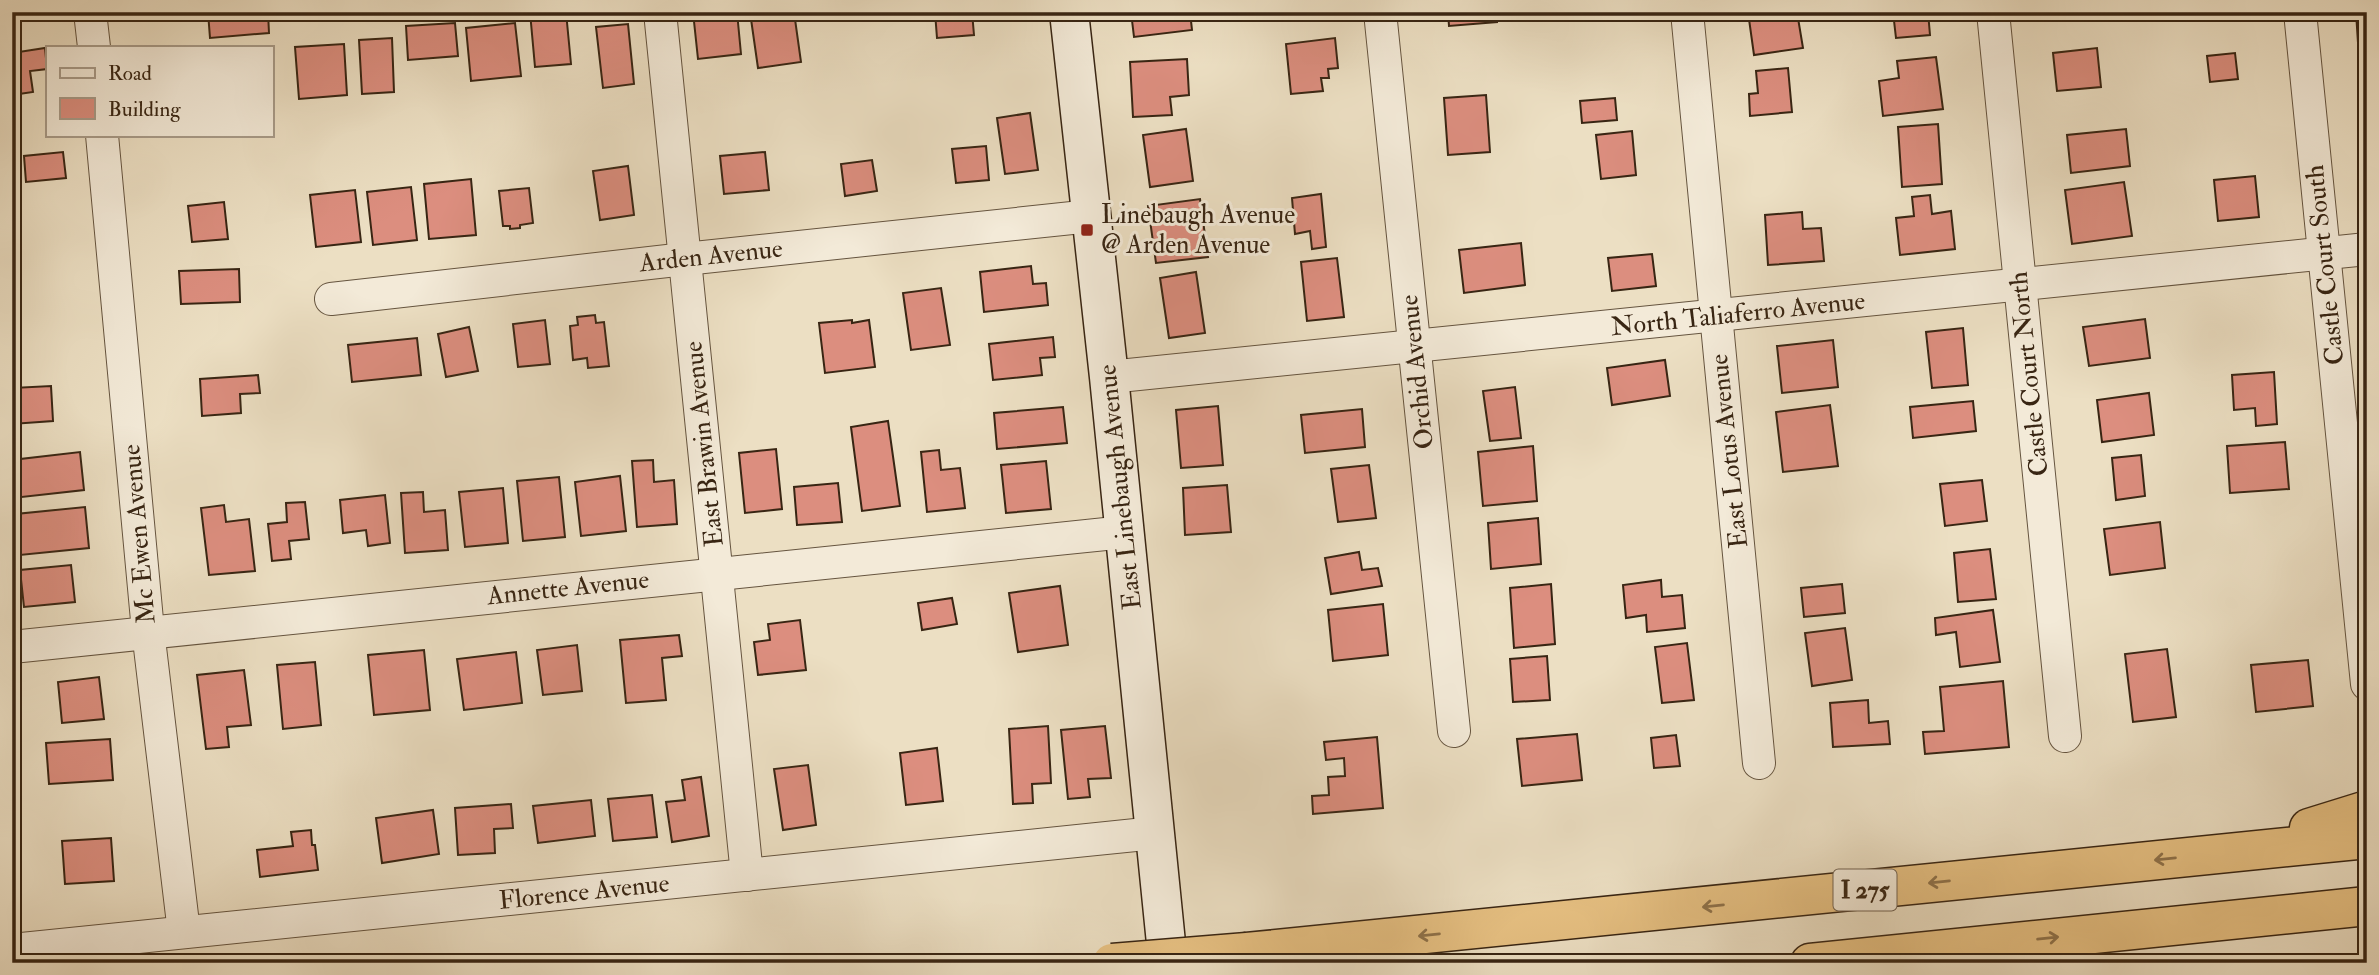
<svg xmlns="http://www.w3.org/2000/svg" width="2379" height="975" viewBox="0 0 2379 975" font-family="'IM FELL Double Pica',serif">
  <style>
    .building { fill: #dc8e7f; stroke: #382513; stroke-width: 2 }
    .lines { fill: none; stroke-linecap: round; stroke-linejoin: round }
    .street-casing { stroke: #65543f; stroke-width: 34 }
    .secondary-casing { stroke: #382513; stroke-width: 41 }
    .highway-casing { stroke: #382513; stroke-width: 41 }
    .street { stroke: #f3ead8; stroke-width: 32 }
    .secondary { stroke: #f3ead8; stroke-width: 38 }
    .highway { stroke: #e6c082; stroke-width: 38 }
    .highway-bridge-casing { stroke: #382513; stroke-width: 41; stroke-linecap: butt }
    .highway-bridge { stroke: #e6c082; stroke-width: 38 }
    .oneway { stroke: #8f724a }
    .poi-dot { fill: #8f2418; stroke: #f3ead8; stroke-width: 2.5 }
    .labels { text-anchor: middle; dominant-baseline: central; stroke-width: 6; stroke-linejoin: round; paint-order: stroke }
    .shield { fill: #f3ead8; stroke: #70604e; stroke-width: 2 }
    .shield-label { font-size: 24px; font-weight: bold; fill: #382513 }
    .poi-label { font-size: 26px; fill: #382513; stroke: #f3ead8; text-anchor: start }
    .street-label { font-size: 26px; fill: #382513; stroke: #f3ead8 }
  </style>
  <rect width="100%" height="100%" fill="#ecdfc3"/>
  <filter id="stains"><feTurbulence type="fractalNoise" baseFrequency=".00286" numOctaves="4"/><feColorMatrix values="0 0 0 0 .2 0 0 0 0 .09 0 0 0 0 .02 0 0 0 .5 -.17"/></filter>
  <radialGradient id="worn" r=".72"><stop offset=".6" stop-color="#630" stop-opacity="0"/><stop offset="1" stop-color="#630" stop-opacity=".3"/></radialGradient>
  <g class="building">
    <polygon points="208,12 268,12 269,33 210,38"/>
    <polygon points="530,12 566,12 571,64 535,67"/>
    <polygon points="693,12 737,12 741,54 698,59"/>
    <polygon points="750,12 794,12 801,62 758,68"/>
    <polygon points="935,12 972,12 974,35 937,38"/>
    <polygon points="1131,12 1190,12 1192,30 1134,37"/>
    <polygon points="1448,12 1496,12 1497,22 1449,26"/>
    <polygon points="1748,12 1797,12 1803,48 1754,55"/>
    <polygon points="1893,12 1928,12 1930,35 1896,38"/>
    <polygon points="2075,12 2117,12 2117,16 2076,20"/>
    <polygon points="2356,12 2367,12 2367,58 2359,58"/>
    <polygon points="455,23 458,56 408,60 406,26"/>
    <polygon points="515,23 521,76 471,81 466,28"/>
    <polygon points="628,24 634,84 603,88 596,27"/>
    <polygon points="392,38 394,92 362,94 359,40"/>
    <polygon points="1335,38 1338,68 1328,69 1329,78 1321,78 1323,91 1291,94 1286,44"/>
    <polygon points="344,44 347,95 299,99 295,47"/>
    <polygon points="45,48 47,69 30,71 33,92 12,95 12,53"/>
    <polygon points="2097,48 2101,87 2057,91 2053,53"/>
    <polygon points="2235,53 2238,79 2210,82 2207,56"/>
    <polygon points="1936,57 1943,109 1883,116 1879,81 1899,78 1897,61"/>
    <polygon points="1187,59 1189,95 1170,97 1172,115 1133,117 1130,62"/>
    <polygon points="1788,68 1792,112 1750,116 1749,94 1758,93 1756,71"/>
    <polygon points="1486,95 1490,152 1448,155 1444,98"/>
    <polygon points="1615,98 1617,120 1582,123 1580,101"/>
    <polygon points="1030,113 1038,170 1005,174 997,118"/>
    <polygon points="1938,124 1942,184 1902,187 1898,127"/>
    <polygon points="1186,129 1193,181 1150,187 1143,135"/>
    <polygon points="2126,129 2130,166 2071,173 2067,135"/>
    <polygon points="1632,131 1636,175 1601,179 1596,135"/>
    <polygon points="986,146 989,180 956,183 952,149"/>
    <polygon points="63,152 66,178 26,182 24,156"/>
    <polygon points="765,152 769,190 724,194 720,156"/>
    <polygon points="872,160 877,191 845,196 841,164"/>
    <polygon points="628,166 634,215 600,220 593,171"/>
    <polygon points="2255,176 2259,217 2218,221 2214,180"/>
    <polygon points="471,179 476,235 429,239 424,184"/>
    <polygon points="2124,182 2132,236 2072,244 2065,190"/>
    <polygon points="411,187 417,240 373,245 367,192"/>
    <polygon points="529,188 533,223 520,225 520,228 510,229 510,226 503,226 499,191"/>
    <polygon points="355,190 361,242 316,247 310,195"/>
    <polygon points="1321,194 1326,247 1312,249 1310,231 1295,234 1292,198"/>
    <polygon points="1930,195 1932,214 1951,211 1955,249 1900,255 1896,218 1914,216 1912,197"/>
    <polygon points="1200,199 1208,257 1156,263 1148,206"/>
    <polygon points="224,202 228,239 192,242 188,206"/>
    <polygon points="1802,212 1803,229 1821,228 1824,261 1768,265 1765,215"/>
    <polygon points="1521,243 1525,285 1464,293 1459,250"/>
    <polygon points="1652,254 1656,286 1612,291 1608,258"/>
    <polygon points="1337,258 1344,317 1307,321 1301,262"/>
    <polygon points="1031,266 1033,284 1046,283 1048,305 984,312 980,272"/>
    <polygon points="239,269 240,302 181,304 179,271"/>
    <polygon points="1196,272 1205,333 1169,338 1160,278"/>
    <polygon points="941,288 950,345 911,350 903,293"/>
    <polygon points="595,315 596,323 604,322 609,366 588,368 587,358 573,360 570,326 578,325 577,317"/>
    <polygon points="2145,319 2150,358 2089,366 2083,327"/>
    <polygon points="545,320 550,364 518,367 513,324"/>
    <polygon points="852,320 852,323 869,320 875,367 825,373 819,323"/>
    <polygon points="469,327 478,371 446,377 438,334"/>
    <polygon points="1963,328 1968,385 1932,388 1926,332"/>
    <polygon points="1053,337 1055,357 1040,358 1042,375 993,380 989,344"/>
    <polygon points="417,338 421,375 352,382 348,345"/>
    <polygon points="1833,340 1838,387 1782,393 1777,346"/>
    <polygon points="1665,360 1670,396 1612,405 1607,368"/>
    <polygon points="2274,372 2277,424 2256,426 2255,408 2234,410 2232,375"/>
    <polygon points="258,375 260,393 240,394 241,413 202,416 200,379"/>
    <polygon points="12,376 13,388 51,386 53,421 12,424"/>
    <polygon points="1515,387 1521,438 1490,441 1483,391"/>
    <polygon points="2149,393 2154,435 2102,442 2097,400"/>
    <polygon points="1973,401 1976,431 1913,438 1910,407"/>
    <polygon points="1830,405 1838,466 1783,472 1776,412"/>
    <polygon points="1218,406 1223,465 1181,468 1176,410"/>
    <polygon points="1063,407 1067,443 997,449 994,413"/>
    <polygon points="1362,409 1365,447 1305,453 1301,415"/>
    <polygon points="888,421 900,506 862,511 851,427"/>
    <polygon points="2285,442 2289,489 2230,493 2227,446"/>
    <polygon points="1533,446 1537,501 1483,506 1478,452"/>
    <polygon points="776,449 782,509 745,513 739,453"/>
    <polygon points="939,450 941,470 960,468 965,508 927,512 921,452"/>
    <polygon points="80,452 84,490 13,498 12,460"/>
    <polygon points="2141,455 2145,496 2116,500 2112,458"/>
    <polygon points="653,460 654,482 674,480 677,524 637,527 632,461"/>
    <polygon points="1046,461 1051,509 1006,513 1001,465"/>
    <polygon points="1369,465 1376,518 1338,522 1331,469"/>
    <polygon points="620,476 626,531 581,536 575,482"/>
    <polygon points="559,477 565,537 523,541 517,481"/>
    <polygon points="1982,480 1987,521 1945,526 1940,484"/>
    <polygon points="838,483 842,522 797,525 794,487"/>
    <polygon points="1227,485 1231,532 1185,535 1183,488"/>
    <polygon points="503,488 508,543 465,547 459,492"/>
    <polygon points="423,492 424,512 445,510 448,550 405,553 401,493"/>
    <polygon points="385,495 390,543 368,546 366,530 343,533 340,500"/>
    <polygon points="305,502 309,539 289,541 291,559 272,561 268,524 287,522 286,503"/>
    <polygon points="224,505 226,522 249,519 255,571 209,575 201,508"/>
    <polygon points="85,507 89,548 20,555 16,514"/>
    <polygon points="1538,518 1541,564 1491,569 1488,523"/>
    <polygon points="2160,522 2165,568 2110,575 2104,529"/>
    <polygon points="1990,549 1996,599 1958,602 1954,553"/>
    <polygon points="1359,552 1362,570 1378,568 1382,586 1331,594 1325,558"/>
    <polygon points="71,565 75,602 24,607 20,570"/>
    <polygon points="1661,580 1662,597 1682,595 1685,628 1647,632 1646,615 1626,618 1623,585"/>
    <polygon points="1551,584 1555,644 1514,648 1510,588"/>
    <polygon points="1842,584 1845,613 1804,617 1801,588"/>
    <polygon points="1060,586 1068,645 1018,652 1009,593"/>
    <polygon points="952,598 957,624 922,630 918,603"/>
    <polygon points="1383,604 1388,655 1333,661 1328,610"/>
    <polygon points="1993,610 2000,662 1960,667 1956,632 1936,635 1935,618"/>
    <polygon points="800,620 806,670 758,675 754,642 770,640 768,624"/>
    <polygon points="1845,628 1852,680 1812,686 1805,633"/>
    <polygon points="679,635 682,656 662,658 666,700 626,703 620,640"/>
    <polygon points="1687,643 1694,700 1662,703 1655,647"/>
    <polygon points="577,645 582,691 543,695 537,650"/>
    <polygon points="2167,649 2176,717 2133,722 2125,654"/>
    <polygon points="424,650 430,710 374,715 368,655"/>
    <polygon points="516,652 522,703 464,710 457,659"/>
    <polygon points="1547,656 1550,700 1513,702 1510,659"/>
    <polygon points="2308,660 2313,706 2256,712 2251,665"/>
    <polygon points="315,662 321,725 283,729 277,665"/>
    <polygon points="244,670 251,725 227,727 229,747 206,749 197,675"/>
    <polygon points="99,677 104,719 62,723 58,682"/>
    <polygon points="2003,681 2009,747 1925,754 1923,732 1944,731 1940,687"/>
    <polygon points="1868,700 1869,723 1888,721 1890,744 1833,747 1830,703"/>
    <polygon points="1048,726 1051,783 1032,784 1033,803 1013,804 1009,729"/>
    <polygon points="1105,726 1111,778 1088,779 1090,797 1068,799 1061,730"/>
    <polygon points="1577,734 1582,780 1522,786 1517,739"/>
    <polygon points="1676,735 1680,766 1654,768 1651,738"/>
    <polygon points="1377,737 1383,808 1313,814 1312,796 1329,795 1328,777 1345,776 1344,758 1326,760 1324,742"/>
    <polygon points="110,739 113,780 49,784 46,743"/>
    <polygon points="937,748 943,801 906,805 900,753"/>
    <polygon points="808,765 816,825 783,830 774,769"/>
    <polygon points="701,777 709,836 672,842 666,802 685,800 682,780"/>
    <polygon points="652,795 657,837 613,841 608,799"/>
    <polygon points="591,800 595,836 538,843 533,806"/>
    <polygon points="511,804 513,828 494,829 495,853 458,855 455,808"/>
    <polygon points="433,810 439,854 382,863 376,818"/>
    <polygon points="311,830 312,845 315,845 318,870 260,877 257,850 293,846 291,832"/>
    <polygon points="111,838 114,881 65,884 62,841"/>
  </g>
  <g class="lines">
    <g class="street-casing">
      <g id="street">
        <polyline points="90,12 94,47"/>
        <polyline points="660,12 747,875"/>
        <polyline points="1380,12 1454,731"/>
        <polyline points="1687,12 1759,763"/>
        <polyline points="1993,12 2065,736"/>
        <polyline points="2300,12 2367,684"/>
        <polyline points="102,135 148,631 184,932"/>
        <polyline points="331,299 685,259 1091,216"/>
        <polyline points="1109,377 2367,249"/>
        <polyline points="12,647 1125,532"/>
        <polyline points="12,950 1155,833"/>
      </g>
    </g>
    <g class="secondary-casing">
      <polyline id="secondary" points="1069,12 1109,377 1168,963"/>
    </g>
    <g class="highway-casing">
      <g id="highway">
        <polyline points="2309,828 2367,810"/>
        <polyline points="1247,952 2367,839"/>
        <polyline points="1810,963 2367,906"/>
      </g>
    </g>
    <use href="#street" class="street"/>
    <use href="#secondary" class="secondary"/>
    <use href="#highway" class="highway"/>
    <g class="highway-bridge-casing">
      <polyline id="highway-bridge" points="1112,963 1247,952"/>
    </g>
    <use href="#highway-bridge" class="highway-bridge"/>
  </g>
  <defs><path id="oneway-shaft" d="M-6 0H5M1.5-3L5.5 0L1.5 3" fill="none" stroke-width="1.6" stroke-linecap="round" stroke-linejoin="round" transform="scale(1.75)"/></defs>
  <g class="oneway">
    <use href="#oneway-shaft" transform="translate(2165 859) rotate(174)"/>
    <use href="#oneway-shaft" transform="translate(1939 882) rotate(174)"/>
    <use href="#oneway-shaft" transform="translate(1713 906) rotate(174)"/>
    <use href="#oneway-shaft" transform="translate(1429 935) rotate(174)"/>
    <use href="#oneway-shaft" transform="translate(2048 938) rotate(-6)"/>
  </g>
  <rect class="poi-dot" x="1080" y="223" width="14" height="14" rx="3.5"/>
  <g class="labels">
    <rect class="shield" x="1833.5" y="869.5" width="63" height="41" rx="5"/>
    <g class="shield-label">
      <text x="1865" y="890">I 275</text>
    </g>
    <g class="poi-label">
      <text x="1101" y="215">Linebaugh Avenue<tspan x="1101" dy="30">@ Arden Avenue</tspan></text>
    </g>
    <g class="street-label">
      <text transform="translate(711 256) rotate(-6)">Arden Avenue</text>
      <text transform="translate(2325 265) rotate(-96)">Castle Court South</text>
      <text transform="translate(1738 314) rotate(-6)">North Taliaferro Avenue</text>
      <text transform="translate(1417 372) rotate(-96)">Orchid Avenue</text>
      <text transform="translate(2029 374) rotate(-96)">Castle Court North</text>
      <text transform="translate(704 444) rotate(-96)">East Brawin Avenue</text>
      <text transform="translate(1729 451) rotate(-96)">East Lotus Avenue</text>
      <text transform="translate(1120 487) rotate(-96)">East Linebaugh Avenue</text>
      <text transform="translate(139 534) rotate(-95)">Mc Ewen Avenue</text>
      <text transform="translate(568 588) rotate(-6)">Annette Avenue</text>
      <text transform="translate(584 892) rotate(-6)">Florence Avenue</text>
    </g>
  </g>
  <rect width="2379" height="975" fill="none" stroke="#ecdfc3" stroke-width="42"/>
  <rect x="14" y="14" width="2351" height="947" fill="none" stroke="#382513" stroke-width="3.5"/>
  <rect x="21" y="21" width="2337" height="933" fill="none" stroke="#382513" stroke-width="2"/>
  <rect x="46" y="46" width="228" height="91" fill="#f3ead8" stroke="#a89b89" stroke-width="2"/>
  <rect x="60" y="68" width="35" height="10" fill="#f3ead8" stroke="#a89b89" stroke-width="2"/>
  <text x="108" y="80" font-size="21" fill="#382513">Road</text>
  <rect x="60" y="98" width="35" height="21" fill="#dc8e7f" stroke="#a89b89" stroke-width="2"/>
  <text x="108" y="116" font-size="21" fill="#382513">Building</text>
  <rect width="100%" height="100%" filter="url(#stains)"/>
  <rect width="100%" height="100%" fill="url(#worn)"/>
</svg>
